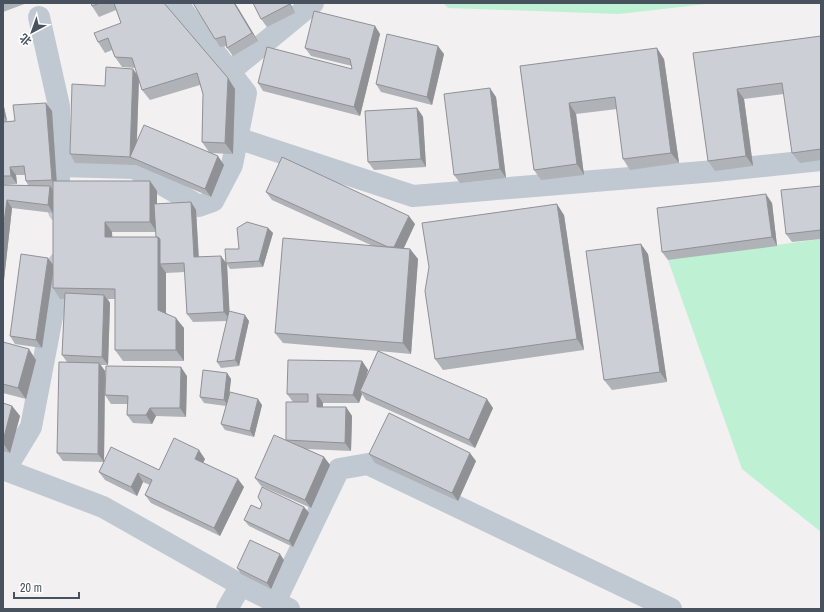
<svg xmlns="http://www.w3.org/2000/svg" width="824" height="612" viewBox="0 0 824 612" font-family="'Archivo Narrow','Noto Sans SC',sans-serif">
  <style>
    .green { fill: #bef0d4 }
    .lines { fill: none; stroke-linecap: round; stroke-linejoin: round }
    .street { stroke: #c0c9d2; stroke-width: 22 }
    .wall { fill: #afb2b7; fill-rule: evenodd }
    .shaded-wall { fill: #8f9195 }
    .building { fill: #cccfd5; stroke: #8f9195 }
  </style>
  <rect width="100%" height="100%" fill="#f2f0f0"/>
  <g class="green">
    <polygon points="443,3 715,3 619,14 448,8"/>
    <polygon points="821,239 821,532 742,469 668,260"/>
  </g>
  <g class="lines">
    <g class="street">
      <polyline points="39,17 59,106 59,211"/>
      <polyline points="229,72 313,3"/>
      <polyline points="237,138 413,196 715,171 821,160"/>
      <polyline points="59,166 134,168 199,206 213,201 232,165 246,93 177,3"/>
      <polyline points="3,469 103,507 241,585"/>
      <polyline points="5,470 31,427 59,280 59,263"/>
      <polyline points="275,602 339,469 368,464 671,609"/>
      <polyline points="227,609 241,585 289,609"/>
    </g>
  </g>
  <g class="wall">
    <polygon points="3,3 27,3 3,12"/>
    <path d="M91,3H164L235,89L233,154L209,153L224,165L211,197L136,165L75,163L70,154L105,86L138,75L136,68L122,67L115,57L112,50L105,53L98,42L121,23L116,10L99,17L92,6ZM139,79L142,90L150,100L200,85L203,94L202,142L209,152L137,141Z"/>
    <polygon points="193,3 235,3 258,41 233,56 227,48 227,46 220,47 215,39"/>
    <polygon points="252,3 290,3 295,13 267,27 261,19 253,3"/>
    <polygon points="375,26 380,34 360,116 263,91 258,83 352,69 352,66 311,56 305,48"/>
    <polygon points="821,36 821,160 800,163 792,153 784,94 744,99 753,166 715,171 708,161 693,53"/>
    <polygon points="444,54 432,105 381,92 376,84"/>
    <polygon points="664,59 679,163 630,170 623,159 617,109 576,114 584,175 541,180 534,170 520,66"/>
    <polygon points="496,97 506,178 460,183 454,175"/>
    <path d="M3,102L7,121L4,122L15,121L46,103L52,111L57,181H150L157,191V204L191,202L196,210L199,257L226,263L239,249L268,228L273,233L263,267L230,269L227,264L229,311L249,321L239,366L221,368L217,362L227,321L193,322L187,314L185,272L166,273V313L184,328V361H123L115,350V299H108L110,303L108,365H101L105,371L104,462L159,470L205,459L203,463L244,487L220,536L151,503L145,495L150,485L143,482L137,496L105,480L99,472L104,462L63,461L57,453L67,362L62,355L65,299H60L53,288V275L42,348L15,344L10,336L53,264V213L12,208L3,289V185H28L26,181L25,175H16L17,184L3,185ZM112,232H156V237H112Z"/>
    <polygon points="417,108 423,117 426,167 374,170 368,162"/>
    <polygon points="821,186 821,239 792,242 786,234"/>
    <polygon points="266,192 415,224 404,248 410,249 418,259 411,354 379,351 493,408 475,448 366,400 362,394 359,403 323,403 323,407 346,407 352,416 351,451 307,449 324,457 330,465 311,508 261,486 255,478 286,440 293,402 287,394 362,361 368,370 365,379 378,351 283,343 275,333 373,246 272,200"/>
    <polygon points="772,203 777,246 668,260 662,252"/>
    <polygon points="564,215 584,350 443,370 435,359"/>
    <polygon points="648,254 667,382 612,390 604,380"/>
    <polygon points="3,342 36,360 26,399 3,393"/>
    <polygon points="227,373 231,379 229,395 262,405 254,437 225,430 221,424 226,406 204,403 200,397"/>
    <polygon points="187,376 186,417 156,416 152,424 133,423 127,415 128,404 111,404 105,395"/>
    <polygon points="3,403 12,406 20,416 10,453 3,451"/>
    <polygon points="369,454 476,461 458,501 375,463"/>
    <polygon points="304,507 309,513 293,547 249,526 244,520 260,509"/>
    <polygon points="284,560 271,589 241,574 237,568"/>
  </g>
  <g class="shaded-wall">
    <polygon points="234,3 235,3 258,41 252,33"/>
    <polygon points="289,3 290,3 295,13"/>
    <polygon points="375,26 380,34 360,116 354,107"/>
    <polygon points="438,46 444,54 432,105 427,97"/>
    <polygon points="657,48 664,59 679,163 671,153"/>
    <polygon points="133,69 139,77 136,160 130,157 136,165 130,157"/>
    <polygon points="228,78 235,89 233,154 225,143"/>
    <polygon points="490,88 496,97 506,178 500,169"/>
    <polygon points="737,89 744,99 753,166 746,156"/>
    <polygon points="3,102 7,121 3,115"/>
    <polygon points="46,103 52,111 57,188 52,180"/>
    <polygon points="569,103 576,114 584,175 577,164"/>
    <polygon points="417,108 423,117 426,167 421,159"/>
    <polygon points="218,156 224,165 211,197 205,189"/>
    <polygon points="10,167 16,175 17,184 11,176"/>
    <polygon points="150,181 157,191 157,232 150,222"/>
    <polygon points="50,186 56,194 53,213 48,205"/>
    <polygon points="766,194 772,203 777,246 772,237"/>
    <polygon points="7,200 12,208 3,289 3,230"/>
    <polygon points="191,202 196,210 199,265 194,257"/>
    <polygon points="557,204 564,215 584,350 577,339"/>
    <polygon points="409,216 415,224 399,258 393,249"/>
    <polygon points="105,222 112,232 113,247 105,237"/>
    <polygon points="268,228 273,233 263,267 259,261"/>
    <polygon points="158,237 166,247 160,264 166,273 166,321 158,310"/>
    <polygon points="641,244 648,254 667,382 660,372"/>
    <polygon points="410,249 418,259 411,354 403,343"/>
    <polygon points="221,256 227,264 230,320 224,312"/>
    <polygon points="48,258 54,266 42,348 36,340"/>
    <polygon points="104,295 110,303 108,365 102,357"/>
    <polygon points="245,315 249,321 239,366 235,360"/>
    <polygon points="176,318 184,328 184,361 176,350"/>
    <polygon points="29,349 36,360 26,399 18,388"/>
    <polygon points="362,361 368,370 362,392 360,391 362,394 359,403 353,395"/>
    <polygon points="99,363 105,371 104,462 98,454"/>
    <polygon points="181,367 187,376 186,417 180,408"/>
    <polygon points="227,373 231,379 228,406 224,400"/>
    <polygon points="317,394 323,403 323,415 317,407"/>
    <polygon points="258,399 262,405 254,437 250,431"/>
    <polygon points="487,399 493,408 475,448 469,440"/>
    <polygon points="12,406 20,416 10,453 3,443 3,441"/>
    <polygon points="346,407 352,416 351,451 345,443"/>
    <polygon points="150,408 156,416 152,424 146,415"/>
    <polygon points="199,450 205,459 201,467 195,459"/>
    <polygon points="470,453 476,461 458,501 452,493"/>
    <polygon points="324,457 330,465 311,508 305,500"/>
    <polygon points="138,473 143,482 137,496 131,487"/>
    <polygon points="238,479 244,487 220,536 214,528"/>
    <polygon points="304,507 309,513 293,547 289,541"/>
    <polygon points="280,554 284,560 271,589 267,583"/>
  </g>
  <g class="building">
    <polygon points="91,3 100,3 92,6"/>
    <polygon points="114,3 164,3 228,78 225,143 202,142 203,94 197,73 142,90 132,58 115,57 108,38 98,42 94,33 121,23"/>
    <polygon points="193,3 234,3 252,33 227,48 225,36 215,39"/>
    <polygon points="253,3 289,3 290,4 261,19"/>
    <polygon points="314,11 375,26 354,107 258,83 267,47 352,69 350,59 305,48"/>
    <polygon points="387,34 438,46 427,97 376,84"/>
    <polygon points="821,36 821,149 792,153 782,83 737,89 746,156 708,161 693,53"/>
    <polygon points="657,48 671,153 623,159 615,97 569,103 577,164 534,170 520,66"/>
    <polygon points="106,67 133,69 130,157 70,154 72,84 105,86"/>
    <polygon points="490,88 500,169 454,175 444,94"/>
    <polygon points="46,103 52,180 26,181 24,166 10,167 11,176 3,176 3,122 15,121 13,105"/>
    <polygon points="417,108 421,159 368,162 365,111"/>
    <polygon points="144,125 218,156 205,189 130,157"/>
    <polygon points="282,157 409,216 394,247 388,247 266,192"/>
    <polygon points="53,181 150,181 150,222 105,222 105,237 158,237 158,310 176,318 176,350 115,350 115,289 53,288"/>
    <polygon points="3,185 50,186 48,205 7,200 3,230"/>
    <polygon points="821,186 821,230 786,234 781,190"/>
    <polygon points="766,194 772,237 662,252 657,208"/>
    <polygon points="191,202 194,257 221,256 224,312 187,314 184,263 160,264 160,239 158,237 156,237 154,204"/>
    <polygon points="557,204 577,339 435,359 425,291 429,267 422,223"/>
    <polygon points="247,222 268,228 259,261 226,263 225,249 239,249 237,228"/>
    <polygon points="283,238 410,249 403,343 275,333"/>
    <polygon points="641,244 660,372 604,380 586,251"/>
    <polygon points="21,254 48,258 36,340 10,336"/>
    <polygon points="65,293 104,295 102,357 62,355"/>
    <polygon points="229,311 245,315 235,360 217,362"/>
    <polygon points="3,342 29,349 18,388 3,384"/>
    <polygon points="378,351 487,399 469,440 360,391"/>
    <polygon points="288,360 362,361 353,395 317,394 317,407 346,407 345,443 286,440 286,402 308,402 308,394 287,394"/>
    <polygon points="59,362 99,363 98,454 57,453"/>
    <polygon points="106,366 181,367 180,408 150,408 146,415 127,415 128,396 105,395"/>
    <polygon points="203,370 227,373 224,400 200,397"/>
    <polygon points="230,392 258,399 250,431 221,424"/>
    <polygon points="3,403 12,406 3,441"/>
    <polygon points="389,413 470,453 452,493 369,454"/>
    <polygon points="274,435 324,457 305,500 255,478"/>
    <polygon points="174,438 199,450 195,459 238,479 214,528 145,495 152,480 138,473 131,487 99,472 111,447 159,470"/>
    <polygon points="262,487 304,507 289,541 244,520 251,505 260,509 262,504 258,497"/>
    <polygon points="250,540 280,554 267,583 237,568"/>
  </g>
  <rect width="824" height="612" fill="none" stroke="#47525e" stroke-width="8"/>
  <g transform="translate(32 32) rotate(221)" stroke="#ffffff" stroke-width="3" paint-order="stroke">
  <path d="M0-3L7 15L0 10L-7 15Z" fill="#47525e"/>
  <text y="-6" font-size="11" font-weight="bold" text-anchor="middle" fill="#47525e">北</text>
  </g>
  <path d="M14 592v6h65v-6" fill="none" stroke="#47525e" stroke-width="2"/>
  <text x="20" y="592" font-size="12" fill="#47525e" stroke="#ffffff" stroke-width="3" paint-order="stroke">20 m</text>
</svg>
